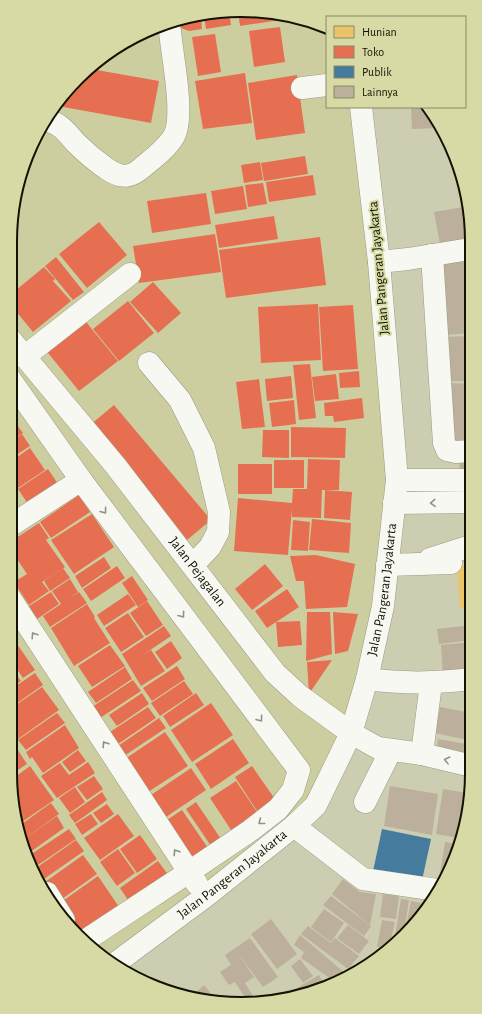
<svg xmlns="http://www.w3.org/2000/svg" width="482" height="1014" viewBox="0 0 482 1014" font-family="'Alegreya Sans',sans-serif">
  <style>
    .built { fill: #cdcea0 }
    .homes { fill: #e9c46a }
    .shops { fill: #e76f51 }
    .public { fill: #457b9d }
    .building { fill: #bcaf9b }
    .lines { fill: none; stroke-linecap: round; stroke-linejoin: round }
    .minor-casing { stroke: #9a9a84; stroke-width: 23 }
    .minor { stroke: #f8f8f3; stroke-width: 22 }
    .oneway { stroke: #919187 }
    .labels { text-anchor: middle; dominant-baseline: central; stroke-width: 4; stroke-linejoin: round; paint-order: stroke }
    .street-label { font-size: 14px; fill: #131302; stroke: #d8daa5 }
    .rim { fill: none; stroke: #131302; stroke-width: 2 }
  </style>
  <rect width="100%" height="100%" fill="#cdceb1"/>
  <polygon class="built" points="241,10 327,27 327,107 358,107 397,480 368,674 316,805 113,965 58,914 22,847 10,773 10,241 28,152 78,77 153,27"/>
  <polygon class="homes" points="471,565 471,607 460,608 457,566"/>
  <g class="shops">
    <polygon points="241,10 287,19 240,26 238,11"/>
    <polygon points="229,12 231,25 206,29 204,17"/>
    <polygon points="201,18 202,29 189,31 170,24"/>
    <polygon points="280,27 285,62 254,67 249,31"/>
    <polygon points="215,34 221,72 198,76 192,37"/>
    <polygon points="91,69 159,81 151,123 58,106 78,77"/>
    <polygon points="245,73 252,123 203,129 195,81"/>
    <polygon points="297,75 305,133 256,140 248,83"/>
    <polygon points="305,156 308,174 264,181 261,163"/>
    <polygon points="260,162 263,180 244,183 241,165"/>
    <polygon points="313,175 316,195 269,202 266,182"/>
    <polygon points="263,183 267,204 248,207 245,185"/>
    <polygon points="243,186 247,209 215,214 211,191"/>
    <polygon points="206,193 211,224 152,233 147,201"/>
    <polygon points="274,216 278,239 219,248 215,225"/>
    <polygon points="99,222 127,255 87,288 59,254"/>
    <polygon points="215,234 221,272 139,283 133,246"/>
    <polygon points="320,237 326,285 226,298 219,250"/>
    <polygon points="56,257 84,292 73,300 45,266"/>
    <polygon points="44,267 55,279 53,281 71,301 33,332 10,304 10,295"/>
    <polygon points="153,282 181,313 158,333 130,302"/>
    <polygon points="128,301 154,333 119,361 93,329"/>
    <polygon points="318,304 321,360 261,363 258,307"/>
    <polygon points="353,305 358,369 323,371 319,307"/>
    <polygon points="82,317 118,361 79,391 44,348"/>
    <polygon points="310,364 316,418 299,420 293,365"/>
    <polygon points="359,371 360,387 340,388 339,373"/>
    <polygon points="336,374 339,399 315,401 312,377"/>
    <polygon points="291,376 293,398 267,401 265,379"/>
    <polygon points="259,379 265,427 242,429 236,382"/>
    <polygon points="362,398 364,418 334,422 333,416 325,416 324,403"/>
    <polygon points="294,400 296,424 272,427 269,403"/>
    <polygon points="114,405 211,520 187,540 90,425"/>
    <polygon points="14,421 23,433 10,442 10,424"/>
    <polygon points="291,427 346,428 345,458 291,457"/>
    <polygon points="263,430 289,430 289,458 262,457"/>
    <polygon points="22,434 30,446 10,459 10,443"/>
    <polygon points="30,448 45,470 18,488 10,476 10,462"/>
    <polygon points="308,459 340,460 339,490 322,490 321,518 292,517 292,509 288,555 234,551 238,498 292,503 293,489 307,489"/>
    <rect x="274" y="460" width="30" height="28"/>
    <rect x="238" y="464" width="34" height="30"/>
    <polygon points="48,469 58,484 28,504 18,489"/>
    <polygon points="325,490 352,492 350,520 324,518"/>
    <polygon points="79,495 90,512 51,538 40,522"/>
    <polygon points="10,496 16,505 10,509"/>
    <polygon points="92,514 114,547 74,574 51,540"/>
    <polygon points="312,519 351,523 349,553 309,550"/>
    <polygon points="293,520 310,522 308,551 291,550"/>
    <polygon points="39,523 49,538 46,540 65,567 42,582 49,591 29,605 14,582 27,574 17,559 12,563 10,561 10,542"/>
    <polygon points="316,555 355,564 347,607 306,609 304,581 296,581 290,556"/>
    <polygon points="104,557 111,568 82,588 75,576"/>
    <polygon points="265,564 283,586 252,610 235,589"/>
    <polygon points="117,566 125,578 91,601 83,589"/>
    <polygon points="63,568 70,578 50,591 44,581"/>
    <polygon points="132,576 148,600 138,607 122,583"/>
    <polygon points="70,579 78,592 69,598 79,592 87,603 50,627 43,616 61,604 52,591"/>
    <polygon points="287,589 299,607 267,628 255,611"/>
    <polygon points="51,592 59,604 37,619 29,606"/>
    <polygon points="128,594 136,605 104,626 97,615"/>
    <polygon points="147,601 163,625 146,636 130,613"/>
    <polygon points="87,604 95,617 94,618 110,643 74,666 51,628"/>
    <polygon points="307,612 330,612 332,654 306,661"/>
    <polygon points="333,612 358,614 348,651 335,654"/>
    <polygon points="128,613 144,637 121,652 105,628"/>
    <polygon points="300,621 302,645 278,647 276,622"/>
    <polygon points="164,626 171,636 140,657 151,650 165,671 141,686 122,654"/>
    <polygon points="10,634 35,670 23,678 10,659"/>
    <polygon points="171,641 182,658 167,669 155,652"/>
    <polygon points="110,645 125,666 92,687 78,666"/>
    <polygon points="332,660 309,694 307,662"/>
    <polygon points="177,666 185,679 152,701 143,688"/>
    <polygon points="125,667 132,679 96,703 88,692"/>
    <polygon points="13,670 21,681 10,689 10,672"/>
    <polygon points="35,673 43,685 10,708 10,690"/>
    <polygon points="133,680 141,691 100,718 92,707"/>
    <polygon points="184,681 193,694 160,716 151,703"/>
    <polygon points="42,687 59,710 18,739 10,727 10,709"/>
    <polygon points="142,693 149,704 117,726 109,715"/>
    <polygon points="196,693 204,705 170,727 163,716"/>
    <polygon points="211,703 233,735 192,762 171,730"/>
    <polygon points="148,707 156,718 118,744 110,732"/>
    <polygon points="57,713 65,723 26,750 18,740"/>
    <polygon points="159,718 166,728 121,758 115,748"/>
    <polygon points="65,725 79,748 43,773 32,757 30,759 26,752"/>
    <polygon points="165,732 188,766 145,794 122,761"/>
    <polygon points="233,739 249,763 211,789 195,764"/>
    <polygon points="12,741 27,764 10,775 10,743"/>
    <polygon points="78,750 86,761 70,772 62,762"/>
    <polygon points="88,762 95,773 57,798 41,776 60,763 69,775"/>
    <polygon points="30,766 54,800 19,824 11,780"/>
    <polygon points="252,766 277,802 259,814 235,777"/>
    <polygon points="191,768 206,790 166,817 151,795"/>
    <polygon points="94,776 103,789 87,800 77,787"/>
    <polygon points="236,781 259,815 233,833 210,798"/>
    <polygon points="75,787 85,802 70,813 59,798"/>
    <polygon points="102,792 107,800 75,823 69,815"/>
    <polygon points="196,802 221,839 211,846 186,809"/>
    <polygon points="51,803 59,814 21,841 19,826"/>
    <polygon points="107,804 114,814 101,823 93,813"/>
    <polygon points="182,810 210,851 195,861 167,820"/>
    <polygon points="91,814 98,824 82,835 75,824"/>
    <polygon points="118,814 134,836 100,860 84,838"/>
    <polygon points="57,816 64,828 29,853 21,841"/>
    <polygon points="69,829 76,839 38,865 30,855"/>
    <polygon points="140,835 157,859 137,873 120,849"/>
    <polygon points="76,840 84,851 44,879 36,868"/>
    <polygon points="118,849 135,873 117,886 100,862"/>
    <polygon points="83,855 97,874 59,901 45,882"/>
    <polygon points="158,861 169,876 130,903 120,888"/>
    <polygon points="98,876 119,907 80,934 57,905"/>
  </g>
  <polygon class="public" points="382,829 431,839 421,885 372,876"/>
  <g class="building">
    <polygon points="411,107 428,107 439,128 412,129"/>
    <polygon points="459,173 460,173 466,195 461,196"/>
    <polygon points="469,206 470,245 441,250 434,212"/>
    <polygon points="470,258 470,333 445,335 440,259"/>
    <polygon points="470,336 471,381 447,381 446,337"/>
    <polygon points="447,383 471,384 471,442 447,442"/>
    <polygon points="460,452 471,452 471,478 459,478"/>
    <polygon points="471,625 472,640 439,644 437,629"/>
    <polygon points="472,642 472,657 466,657 470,657 472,670 443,677 441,645"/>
    <polygon points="440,707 472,713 472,741 435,733"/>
    <polygon points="438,739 472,745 472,759 436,752"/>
    <polygon points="390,786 438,794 432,835 384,826"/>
    <polygon points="443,789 468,793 459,838 436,834"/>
    <polygon points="445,842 458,844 454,862 446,875 440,875"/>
    <polygon points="343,879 360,892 376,894 370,925 332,894"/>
    <polygon points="383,894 399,896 396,919 380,917"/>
    <polygon points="331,896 371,926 364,936 323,905"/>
    <polygon points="401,899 409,900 404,934 394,942"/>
    <polygon points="411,901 424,904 422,913 415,925 405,932"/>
    <polygon points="324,909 344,923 331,942 311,927"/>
    <polygon points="271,919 297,954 277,969 251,934"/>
    <polygon points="382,920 395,922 390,944 384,949 377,947"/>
    <polygon points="348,925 369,941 359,954 337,938"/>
    <polygon points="308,926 331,943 335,938 359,956 348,969 301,934"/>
    <polygon points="300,935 345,973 331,979 301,958 304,952 294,945"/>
    <polygon points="250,938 278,977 263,987 237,952 254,977 245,983 257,1002 242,1001 246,999 235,982 229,985 220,972 231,965 225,955"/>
    <polygon points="300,959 313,976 303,983 291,966"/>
    <polygon points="362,964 362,966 354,972 352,968"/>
    <polygon points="346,974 348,977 337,982 335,978"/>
    <polygon points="319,975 325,986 300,993 297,988"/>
    <polygon points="204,985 216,1000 199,1000 194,994"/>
    <polygon points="288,990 291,996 278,1000 276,997"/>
  </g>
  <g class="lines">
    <g class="minor-casing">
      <g id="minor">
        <polyline points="302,88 327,85"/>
        <path d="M49,121C61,124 68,134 76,143C85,152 97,162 107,169C122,179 131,178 144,166C155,157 167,148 174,136C185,115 172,56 170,31"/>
        <polyline points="432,255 444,443 447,450 456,452 471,451"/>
        <polyline points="379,262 408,259 470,249"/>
        <path id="s1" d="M10,339L115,465L275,673L300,696L351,733L378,748L422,754L472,766"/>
        <polyline points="24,357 130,274"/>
        <polyline points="149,363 180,400 204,448 219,512 218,532 210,547 193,565"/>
        <polyline points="10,379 81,480 299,770 293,790 278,809 251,830 189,872 86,940"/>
        <polyline points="397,480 471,480"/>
        <polyline points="394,503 471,502"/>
        <polyline points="10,526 81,480"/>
        <polyline points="430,559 471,546"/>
        <polyline points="387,565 451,563"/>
        <polyline points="10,598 197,884"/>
        <path d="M367,679C405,684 434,683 472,679"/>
        <polyline points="422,754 431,683"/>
        <polyline points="365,802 391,750"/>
        <polyline points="294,826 363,879 437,890"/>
        <polyline points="47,893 64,920"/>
        <path id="s2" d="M113,965L206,896L294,826L316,805L351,733L367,679L383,606L397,480L379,262L361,107"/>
      </g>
    </g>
    <use href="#minor" class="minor"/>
  </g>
  <defs><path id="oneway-chevron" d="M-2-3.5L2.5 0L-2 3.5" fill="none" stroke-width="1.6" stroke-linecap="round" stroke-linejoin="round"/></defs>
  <g class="oneway">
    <use href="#oneway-chevron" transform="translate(433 503) rotate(177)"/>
    <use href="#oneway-chevron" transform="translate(104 511) rotate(53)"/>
    <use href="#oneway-chevron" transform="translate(182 615) rotate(53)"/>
    <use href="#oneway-chevron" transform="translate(34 635) rotate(-123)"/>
    <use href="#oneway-chevron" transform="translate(260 719) rotate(53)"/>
    <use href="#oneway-chevron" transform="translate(105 744) rotate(-123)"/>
    <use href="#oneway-chevron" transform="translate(447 760) rotate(-166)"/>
    <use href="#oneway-chevron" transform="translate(261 822) rotate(142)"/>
    <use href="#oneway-chevron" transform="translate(176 852) rotate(-123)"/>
  </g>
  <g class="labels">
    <g class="street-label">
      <text transform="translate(379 268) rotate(-95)">Jalan Pangeran Jayakarta</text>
      <text stroke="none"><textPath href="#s1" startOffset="299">Jalan Pejagalan</textPath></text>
      <text stroke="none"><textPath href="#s2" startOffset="486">Jalan Pangeran Jayakarta</textPath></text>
      <text stroke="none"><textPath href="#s2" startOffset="150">Jalan Pangeran Jayakarta</textPath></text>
    </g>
  </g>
  <path d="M0 0H482V1014H0ZM241 17H241A224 224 0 0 1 465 241V773A224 224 0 0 1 241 997H241A224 224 0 0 1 17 773V241A224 224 0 0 1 241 17Z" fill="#d8daa5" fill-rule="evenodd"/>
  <path class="rim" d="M241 17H241A224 224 0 0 1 465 241V773A224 224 0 0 1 241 997H241A224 224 0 0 1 17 773V241A224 224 0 0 1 241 17Z"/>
  <rect x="326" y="16" width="140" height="92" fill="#d8daa5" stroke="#898a64"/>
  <rect x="334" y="26" width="20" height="12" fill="#e9c46a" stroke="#898a64"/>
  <text x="362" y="36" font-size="12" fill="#131302">Hunian</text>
  <rect x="334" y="46" width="20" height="12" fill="#e76f51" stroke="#898a64"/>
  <text x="362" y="56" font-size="12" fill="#131302">Toko</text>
  <rect x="334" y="66" width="20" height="12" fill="#457b9d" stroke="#898a64"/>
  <text x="362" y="76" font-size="12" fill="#131302">Publik</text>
  <rect x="334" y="86" width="20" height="12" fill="#bcaf9b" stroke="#898a64"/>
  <text x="362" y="96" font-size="12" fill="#131302">Lainnya</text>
</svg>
